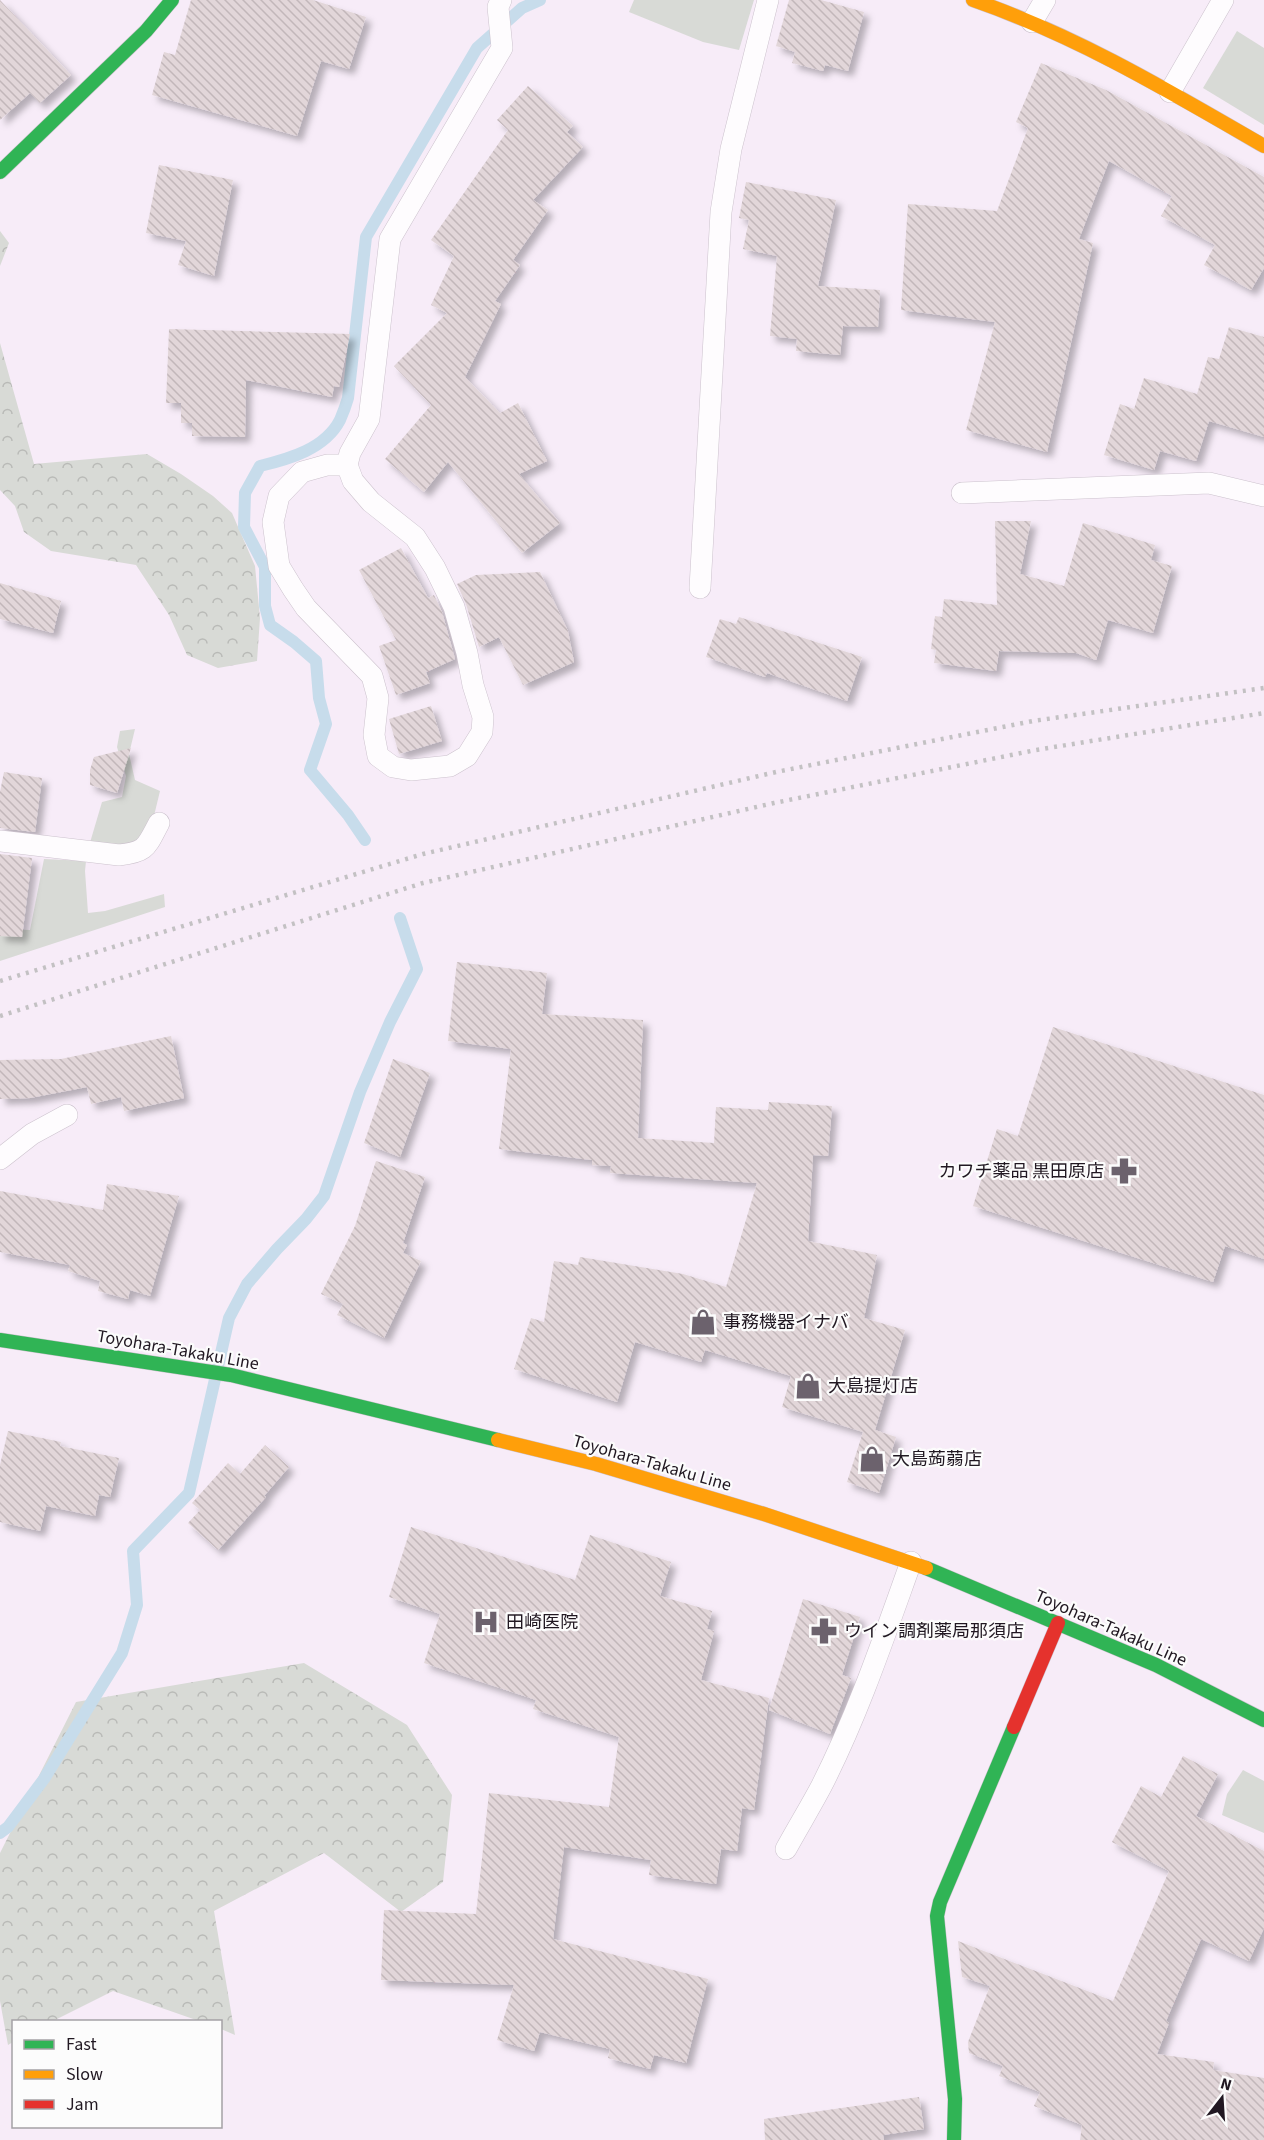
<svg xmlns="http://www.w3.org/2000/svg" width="1264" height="2140" viewBox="0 0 1264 2140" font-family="'Source Sans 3','Noto Sans JP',sans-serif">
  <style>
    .green { fill: #d8dad6 }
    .forest { fill: url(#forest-crowns) }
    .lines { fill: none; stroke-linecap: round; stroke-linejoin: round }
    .stream { stroke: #c7dceb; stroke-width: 12 }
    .building { fill: url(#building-back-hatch); filter: url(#shadow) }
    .lane-casing { stroke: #ccc2cd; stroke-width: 22 }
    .fast-casing { stroke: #ccc2cd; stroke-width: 15 }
    .slow-casing { stroke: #ccc2cd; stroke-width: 15 }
    .jam-casing { stroke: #ccc2cd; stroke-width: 15 }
    .lane { stroke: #fefcfe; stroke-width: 21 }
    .fast { stroke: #30b455; stroke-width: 14 }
    .slow { stroke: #ff9f0a; stroke-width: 14 }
    .jam { stroke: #e5322d; stroke-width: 14 }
    .rail { stroke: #c3c1c3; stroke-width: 4.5; stroke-dasharray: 3 6; stroke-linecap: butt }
    .labels { text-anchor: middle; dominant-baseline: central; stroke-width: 4.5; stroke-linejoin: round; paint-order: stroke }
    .poi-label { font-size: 18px; fill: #211822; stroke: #fcfcfc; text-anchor: start }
    .street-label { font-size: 18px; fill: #211822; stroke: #fcfcfc }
  </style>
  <defs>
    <pattern id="forest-crowns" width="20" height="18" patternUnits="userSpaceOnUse" patternTransform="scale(1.5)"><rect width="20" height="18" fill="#d8dad6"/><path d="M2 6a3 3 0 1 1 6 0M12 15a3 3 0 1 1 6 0" fill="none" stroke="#b9bab7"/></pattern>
    <pattern id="building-back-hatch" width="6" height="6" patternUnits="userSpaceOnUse" patternTransform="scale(1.5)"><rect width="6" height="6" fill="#e2d6d9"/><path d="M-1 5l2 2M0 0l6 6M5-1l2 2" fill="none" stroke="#c2b7ba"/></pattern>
    <filter id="shadow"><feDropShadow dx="5.5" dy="5.5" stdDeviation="3" flood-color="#0004"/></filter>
  </defs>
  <rect width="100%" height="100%" fill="#f7ecf8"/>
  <g class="green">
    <polygon points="634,0 754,0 739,50 703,42 629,12"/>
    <polygon points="1237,31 1264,48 1264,125 1203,88"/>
    <polygon points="135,729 129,754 135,780 160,791 153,820 137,844 89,846 102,802 122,797 126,776 117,747 120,731"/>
    <polygon points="44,859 86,861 85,871 88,913 105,911 164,894 165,907 0,961 0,929 30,930"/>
    <polygon points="1243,1770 1264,1781 1264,1833 1222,1815 1227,1794"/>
  </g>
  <g class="forest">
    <polygon points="0,231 9,243 0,266"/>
    <polygon points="0,343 34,464 147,454 181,474 213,496 232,513 255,566 260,618 257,661 218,668 187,655 169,615 136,565 51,551 24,532 15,506 0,490"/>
    <polygon points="304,1663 407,1725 452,1795 443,1882 401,1912 324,1853 214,1911 235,2035 221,2029 220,2022 199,2021 113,1991 53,2021 14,2022 13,2042 8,2045 0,2001 0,1853 76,1702"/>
  </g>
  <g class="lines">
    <g class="stream">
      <path d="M365,840L348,815L310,770L326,724L319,698L316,661L294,642L270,625L265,606V567L244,527L245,493L260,466C289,459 325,449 340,420C343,413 346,405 348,398L366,237L477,48L522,8L540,0"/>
      <polyline points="0,1833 8,1827 44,1779 122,1653 137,1605 133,1551 189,1493 229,1318 247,1284 277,1249 306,1219 324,1196 360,1092 390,1022 417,969 400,918"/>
    </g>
  </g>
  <g class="building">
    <polygon points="0,0 71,75 40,103 30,93 0,120"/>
    <polygon points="191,0 313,0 366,17 349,69 321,61 297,136 152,95 164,52 175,55"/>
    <polygon points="789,0 821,0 864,12 848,71 825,65 823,71 792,63 795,52 776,46"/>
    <polygon points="1041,63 1106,90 1264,177 1264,268 1251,290 1204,265 1215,245 1161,216 1172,196 1109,161 1079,239 1093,243 1047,452 966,430 995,322 901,310 908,204 997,211 1028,128 1016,122"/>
    <polygon points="528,86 573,126 567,132 583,147 533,200 548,210 513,260 520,265 495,301 501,304 465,377 500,413 518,403 547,461 519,474 560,523 522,553 448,462 424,492 385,459 431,405 394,366 447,313 431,305 454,256 431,240 508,130 497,120"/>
    <polygon points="159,165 233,180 214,276 178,265 186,241 146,233"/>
    <polygon points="746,182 836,200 818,286 880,290 878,327 843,326 840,355 796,351 797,339 770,336 777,256 743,249 749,220 739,218"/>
    <polygon points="1229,327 1264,337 1264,437 1209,421 1196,461 1160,451 1154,470 1104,455 1120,404 1134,409 1144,378 1197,394 1208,357 1219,359"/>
    <polygon points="169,329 350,334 339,387 334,386 332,397 246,380 245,437 192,436 192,423 181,423 181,403 166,403"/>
    <polygon points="995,521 1031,521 1020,574 1064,586 1083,523 1155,545 1151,560 1172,566 1153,633 1108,620 1096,660 1076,653 999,651 996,671 934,663 936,650 931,649 935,616 942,617 944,599 997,605"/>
    <polygon points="401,548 428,598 434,595 442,612 455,659 426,672 430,683 396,695 379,646 396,640 359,570"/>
    <polygon points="540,572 568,631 574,662 523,685 499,637 479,647 466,604 457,584 476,575"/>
    <polygon points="0,583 61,601 53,633 0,619"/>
    <polygon points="739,617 862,657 847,701 767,673 765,677 706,657 720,619 736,624"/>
    <polygon points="431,706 442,741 399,754 389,719"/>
    <polygon points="131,748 117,793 90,785 90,770 94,757"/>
    <polygon points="4,772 42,778 35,832 0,828 0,792"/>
    <polygon points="0,854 32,858 22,937 0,936"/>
    <polygon points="457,962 547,973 542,1014 643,1020 638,1138 714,1143 716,1107 768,1110 769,1102 832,1106 828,1156 813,1155 808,1241 877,1255 864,1318 905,1330 875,1430 896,1437 879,1493 847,1482 863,1432 782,1407 791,1376 705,1350 701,1362 635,1342 617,1402 514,1369 531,1318 544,1322 554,1261 578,1265 580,1257 683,1274 726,1287 757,1183 610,1173 611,1166 592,1165 592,1160 499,1149 511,1049 448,1041"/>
    <polygon points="1053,1027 1264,1095 1264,1259 1225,1246 1213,1282 973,1206 997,1129 1018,1136"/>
    <polygon points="171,1036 184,1098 124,1111 121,1097 91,1104 87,1087 30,1098 0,1099 0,1060 61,1059"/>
    <polygon points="393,1059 430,1073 400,1157 364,1143"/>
    <polygon points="376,1161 425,1177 403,1243 407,1245 403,1253 421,1261 384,1338 337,1315 343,1304 321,1294 355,1226"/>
    <polygon points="107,1184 179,1196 150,1296 130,1290 128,1299 98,1291 100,1281 68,1271 70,1265 0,1252 0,1191 103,1210"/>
    <polygon points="8,1431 61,1442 60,1446 119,1458 110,1497 99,1495 95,1516 46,1506 40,1531 0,1522 0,1465"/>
    <polygon points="265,1445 289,1467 264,1496 266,1497 218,1550 188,1523 200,1510 192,1503 228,1463 240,1474"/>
    <polygon points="411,1527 575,1580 590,1535 671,1562 660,1596 712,1611 707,1629 714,1631 701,1680 769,1698 754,1810 742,1808 737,1851 721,1849 716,1884 649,1875 651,1860 564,1847 553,1939 708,1979 686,2063 654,2055 650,2069 608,2058 610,2049 540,2032 534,2051 497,2040 514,1985 381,1980 384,1910 476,1914 489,1793 609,1807 619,1737 533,1709 536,1700 424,1663 440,1614 389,1597"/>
    <polygon points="803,1599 860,1617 842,1675 851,1678 830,1734 769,1710"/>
    <polygon points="1183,1756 1218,1774 1196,1816 1264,1851 1264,1928 1249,1961 1201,1939 1166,2021 1169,2023 1157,2054 1214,2062 1213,2070 1264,2078 1264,2140 1080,2140 1082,2125 1034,2106 1040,2092 999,2076 1003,2066 969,2053 968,2042 990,1986 962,1977 958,1941 1113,2001 1169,1871 1112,1842 1141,1786 1161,1797"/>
    <polygon points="919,2097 924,2129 883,2135 884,2140 765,2140 764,2119"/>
  </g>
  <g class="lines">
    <g class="lane-casing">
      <g id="lane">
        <polyline points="1032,22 1045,0"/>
        <polyline points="1170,92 1223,0"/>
        <polyline points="347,465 327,465 302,472 279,496 273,522 279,566 293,589 306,608 372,676 378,698 374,735 378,756 393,767 411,770 450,766 467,756 482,732 483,717 473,685 467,653 454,607 435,568 415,537 371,502 353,481 347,465 350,453 369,419 390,239 502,48 498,7 501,0"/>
        <polyline points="962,493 1209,483 1264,496"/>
        <polyline points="700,588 721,212 731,149 768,0"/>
        <path d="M0,841L119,855C147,852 146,847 159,823"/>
        <polyline points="0,1159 32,1134 67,1115"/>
        <path d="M786,1849C798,1827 811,1806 822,1785C858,1714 884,1637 911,1562"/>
      </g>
    </g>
    <g class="fast-casing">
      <g id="fast">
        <polyline points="0,172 146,31 172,0"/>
        <polyline points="0,1340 231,1375 498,1440"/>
        <polyline points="926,1568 1156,1665 1264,1720"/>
        <polyline points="954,2140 955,2099 937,1916 940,1902 1014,1727"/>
      </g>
    </g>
    <g class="slow-casing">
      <g id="slow">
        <path d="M973,0C1077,36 1169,91 1264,146"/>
        <polyline points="498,1440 596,1464 764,1514 926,1568"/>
      </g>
    </g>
    <g class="jam-casing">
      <polyline id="jam" points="1014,1727 1058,1623"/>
    </g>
    <use href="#lane" class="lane"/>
    <use href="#fast" class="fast"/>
    <use href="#slow" class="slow"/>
    <use href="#jam" class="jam"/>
    <g class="rail">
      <polyline points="0,981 423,854 776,772 1033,721 1264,688"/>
      <polyline points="0,1016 423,883 774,803 1036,750 1264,713"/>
    </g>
  </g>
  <defs>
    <g id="pharmacy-bare" transform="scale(2.07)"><path d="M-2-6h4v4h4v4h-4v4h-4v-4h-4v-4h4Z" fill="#6c626d" stroke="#fcfcfc" stroke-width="2.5" paint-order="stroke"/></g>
    <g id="shop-bare" transform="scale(2.07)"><path d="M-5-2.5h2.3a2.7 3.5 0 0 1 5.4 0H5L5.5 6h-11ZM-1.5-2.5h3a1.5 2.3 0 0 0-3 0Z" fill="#6c626d" stroke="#fcfcfc" stroke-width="2.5" paint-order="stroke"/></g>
    <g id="hospital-bare" transform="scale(2.07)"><path d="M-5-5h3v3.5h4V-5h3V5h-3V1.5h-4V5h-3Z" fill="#6c626d" stroke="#fcfcfc" stroke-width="2.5" paint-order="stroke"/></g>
  </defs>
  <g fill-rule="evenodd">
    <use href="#pharmacy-bare" x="1124" y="1171"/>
    <use href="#shop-bare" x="703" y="1322"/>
    <use href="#shop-bare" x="808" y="1386"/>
    <use href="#shop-bare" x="872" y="1459"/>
    <use href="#hospital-bare" x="486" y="1622"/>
    <use href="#pharmacy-bare" x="824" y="1631"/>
  </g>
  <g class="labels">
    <g class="poi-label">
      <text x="1104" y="1171" text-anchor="end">カワチ薬品 黒田原店</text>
      <text x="723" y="1322">事務機器イナバ</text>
      <text x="828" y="1386">大島提灯店</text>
      <text x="892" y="1459">大島蒟蒻店</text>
      <text x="506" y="1622">田崎医院</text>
      <text x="844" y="1631">ウイン調剤薬局那須店</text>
    </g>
    <g class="street-label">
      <text transform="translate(178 1350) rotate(10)">Toyohara-Takaku Line</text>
      <text transform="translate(652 1463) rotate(16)">Toyohara-Takaku Line</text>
      <text transform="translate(1111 1628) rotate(24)">Toyohara-Takaku Line</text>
    </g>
  </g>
  <rect x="12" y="2020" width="210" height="108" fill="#fcfcfc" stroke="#a4a1a5" stroke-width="1.5"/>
  <rect x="24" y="2040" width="30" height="9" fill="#30b455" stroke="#a4a1a5" stroke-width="1.5"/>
  <text x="66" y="2050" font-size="18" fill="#211822">Fast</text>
  <rect x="24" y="2070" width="30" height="9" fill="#ff9f0a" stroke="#a4a1a5" stroke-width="1.5"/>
  <text x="66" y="2080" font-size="18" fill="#211822">Slow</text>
  <rect x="24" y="2100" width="30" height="9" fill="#e5322d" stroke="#a4a1a5" stroke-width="1.5"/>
  <text x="66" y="2110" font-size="18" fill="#211822">Jam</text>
  <g transform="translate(1222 2098) rotate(17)" stroke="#fcfcfc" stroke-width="4.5" paint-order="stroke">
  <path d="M0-4.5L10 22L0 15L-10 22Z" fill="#211822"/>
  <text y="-9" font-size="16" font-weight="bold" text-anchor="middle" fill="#211822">N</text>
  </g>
</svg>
